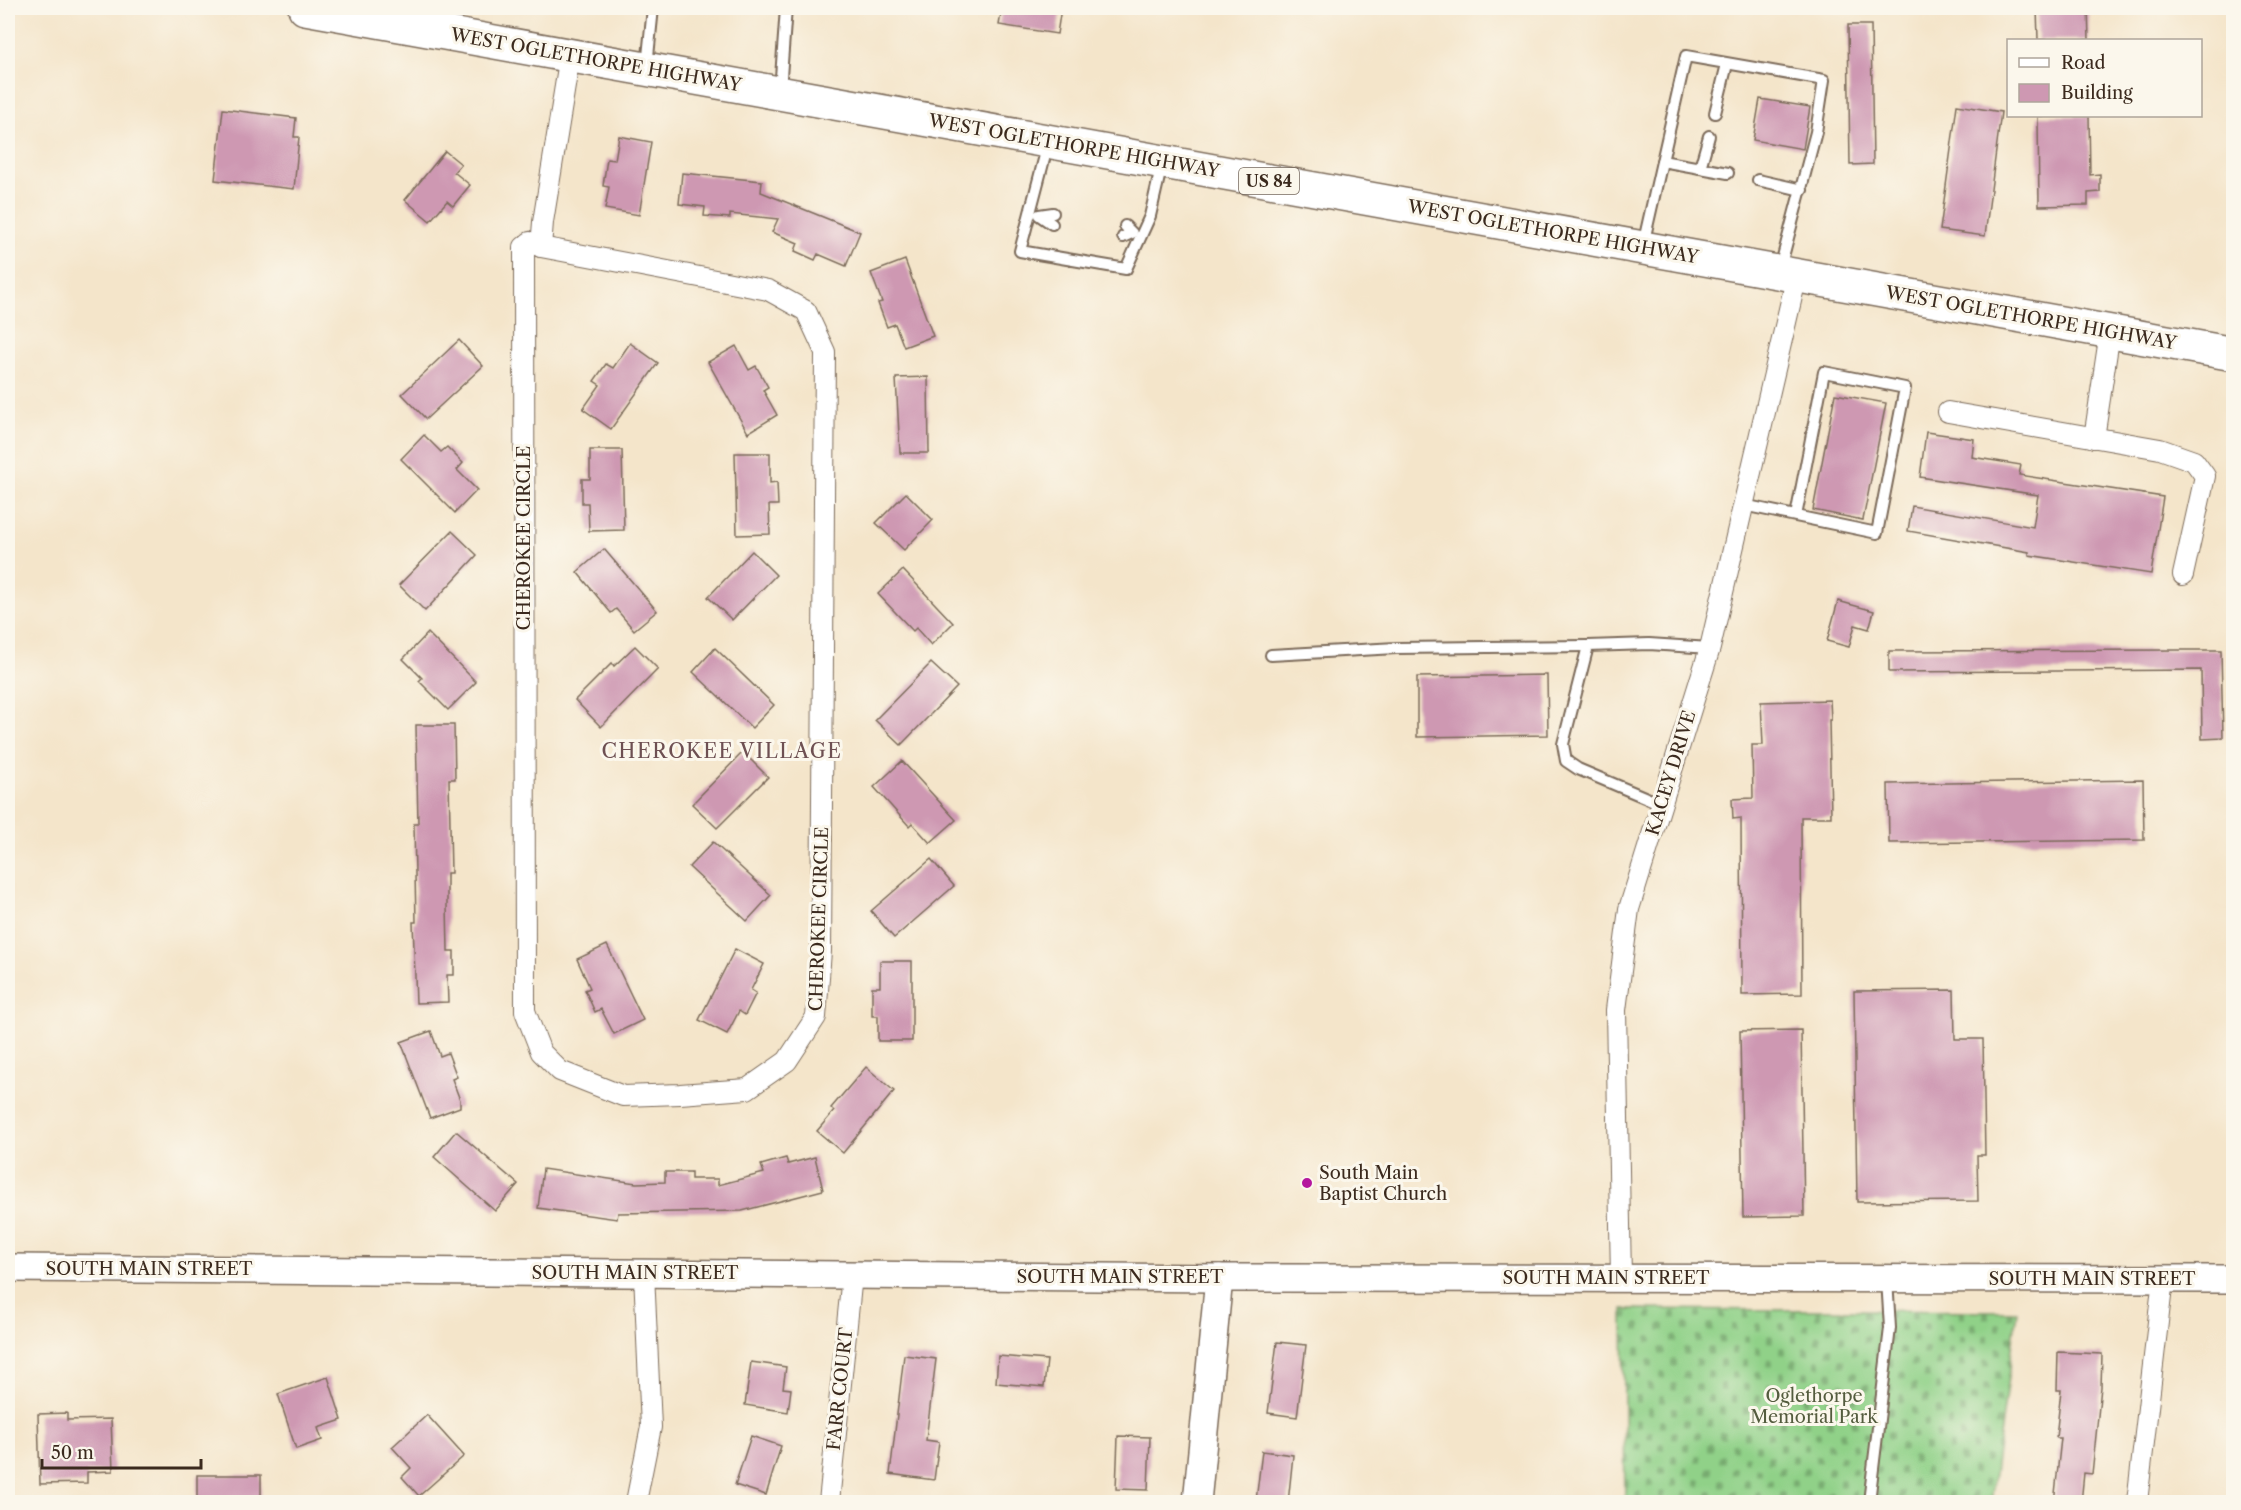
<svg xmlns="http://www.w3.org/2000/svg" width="2241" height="1510" viewBox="0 0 2241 1510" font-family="'Libre Caslon Text',serif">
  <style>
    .cemetery { fill: url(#cemetery-stones); stroke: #667e53; stroke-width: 1.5 }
    .building { fill: #ce98b2 }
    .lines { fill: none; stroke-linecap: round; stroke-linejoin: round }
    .lane-casing { stroke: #7c6b5a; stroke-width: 14 }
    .street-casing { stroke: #7c6b5a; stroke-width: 22 }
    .secondary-casing { stroke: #7c6b5a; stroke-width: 30 }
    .highway-casing { stroke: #7c6b5a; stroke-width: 36 }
    .lane { stroke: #fff; stroke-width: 10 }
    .street { stroke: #fff; stroke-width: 20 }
    .secondary { stroke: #fff; stroke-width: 27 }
    .highway { stroke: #fff; stroke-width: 33 }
    .poi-dot { fill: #b5179e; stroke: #fbf7ec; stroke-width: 2 }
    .labels { text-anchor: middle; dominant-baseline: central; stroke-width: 6; stroke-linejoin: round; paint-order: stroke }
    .shield { fill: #fbf7ec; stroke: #75685c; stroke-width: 1.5 }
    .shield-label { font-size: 16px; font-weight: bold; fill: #3b2a1e }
    .street-label { font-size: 18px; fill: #3b2a1e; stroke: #fbf7ec }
    .poi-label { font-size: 18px; fill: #3b2a1e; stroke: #fbf7ec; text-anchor: start }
    .park-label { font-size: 18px; fill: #545c3e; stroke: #fbf7ec }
    .neighbourhood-label { font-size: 20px; letter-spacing: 1.5px; fill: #6e5052; stroke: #fbf7ec }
  </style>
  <defs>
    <pattern id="cemetery-stones" width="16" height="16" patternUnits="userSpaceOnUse" patternTransform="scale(1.5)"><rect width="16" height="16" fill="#90d188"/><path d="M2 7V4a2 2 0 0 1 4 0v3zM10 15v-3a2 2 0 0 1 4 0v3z" fill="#77aa6f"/></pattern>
  </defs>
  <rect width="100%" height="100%" fill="#fbf7ec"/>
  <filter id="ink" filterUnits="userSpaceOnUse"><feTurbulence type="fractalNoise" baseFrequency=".0167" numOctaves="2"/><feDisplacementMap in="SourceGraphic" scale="12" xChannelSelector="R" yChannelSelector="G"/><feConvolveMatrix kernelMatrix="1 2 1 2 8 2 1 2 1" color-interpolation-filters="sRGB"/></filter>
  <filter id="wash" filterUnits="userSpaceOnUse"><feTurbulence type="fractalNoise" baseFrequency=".008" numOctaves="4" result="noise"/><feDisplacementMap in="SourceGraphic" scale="24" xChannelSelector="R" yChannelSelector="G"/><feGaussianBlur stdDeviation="1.35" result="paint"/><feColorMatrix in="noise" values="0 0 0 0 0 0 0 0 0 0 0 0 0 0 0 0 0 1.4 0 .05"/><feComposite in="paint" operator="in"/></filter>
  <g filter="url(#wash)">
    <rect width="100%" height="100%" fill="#f4e5ca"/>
    <polygon class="cemetery" points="1623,1309 2017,1311 1991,1502 1625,1502"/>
    <g id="blocks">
      <g class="building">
        <polygon points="1002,8 1061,8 1057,34 999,25"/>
        <polygon points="2037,8 2088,8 2089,40 2038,40"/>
        <polygon points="1848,25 1871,25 1873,164 1850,165"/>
        <polygon points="1760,99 1810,107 1803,149 1753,140"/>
        <polygon points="1957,105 2001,112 1985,236 1940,230"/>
        <polygon points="223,109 296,118 294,137 299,137 294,189 215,180"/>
        <polygon points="2038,116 2089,116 2090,175 2100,174 2100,192 2088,193 2088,205 2039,206"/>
        <polygon points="619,136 651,142 639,215 605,209 609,187 603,186 607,159 615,160"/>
        <polygon points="445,151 461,164 454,172 470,185 453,206 447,201 430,221 405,200"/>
        <polygon points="682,173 762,181 761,192 860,232 846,266 818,254 815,260 795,251 798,243 772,232 778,219 730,214 730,218 704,216 705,207 679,204"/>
        <polygon points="905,260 933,336 904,347 895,324 887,327 878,303 882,302 871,273"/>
        <polygon points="459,340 483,366 426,419 402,394"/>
        <polygon points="630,343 658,363 611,429 583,409 600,385 594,381 606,364 613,368"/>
        <polygon points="736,346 749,370 756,366 768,387 763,390 777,415 748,433 708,362"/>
        <polygon points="928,377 929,453 900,453 896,378"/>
        <polygon points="1835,394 1886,403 1863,520 1813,510"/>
        <polygon points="1926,432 1974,439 1972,457 2021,465 2019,475 2163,497 2151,574 2029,555 2029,552 1908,531 1912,506 2033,527 2038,495 1920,477"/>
        <polygon points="424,435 441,452 447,447 463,463 457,470 477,490 455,513 401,459"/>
        <polygon points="590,450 622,450 624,530 589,531 588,503 582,503 582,479 590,479"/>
        <polygon points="735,453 770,453 770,483 777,482 778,505 769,505 770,534 737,535"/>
        <polygon points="906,493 933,520 904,550 876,523"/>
        <polygon points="452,531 477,555 425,611 399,585"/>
        <polygon points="604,549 657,611 634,630 616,609 611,613 577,572"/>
        <polygon points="752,551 776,575 732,620 708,597"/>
        <polygon points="903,570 953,623 931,645 916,628 913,631 878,594"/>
        <polygon points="1838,601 1874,611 1869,629 1855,625 1849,647 1827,641"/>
        <polygon points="428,633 476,682 448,710 419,681 422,678 403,659"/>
        <polygon points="635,646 658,669 601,727 575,700 612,663 614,666"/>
        <polygon points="715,648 774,705 752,728 693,672"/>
        <polygon points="2182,650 2221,650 2223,738 2202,739 2201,670 1889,672 1889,651"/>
        <polygon points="931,663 957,687 901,745 875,720"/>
        <polygon points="1547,675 1548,735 1417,737 1417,677"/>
        <polygon points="1830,700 1831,720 1829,720 1831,817 1801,817 1802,994 1742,995 1741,818 1733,819 1732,799 1753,798 1752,745 1763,745 1761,702"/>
        <polygon points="416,725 454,725 455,779 449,779 451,873 447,873 447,905 448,951 454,951 454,975 447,975 448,1002 416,1003 413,922 416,922 414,824 418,824"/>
        <polygon points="743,752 768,777 717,828 692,804"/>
        <polygon points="902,761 956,820 930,843 912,823 909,826 874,787"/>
        <polygon points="2143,780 2144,840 1889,843 1888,784"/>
        <polygon points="713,842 771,895 747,921 689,867"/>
        <polygon points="931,859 954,886 894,938 871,911"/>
        <polygon points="607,945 643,1020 614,1034 601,1009 595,1012 585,990 590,988 577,959"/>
        <polygon points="735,949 764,964 751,990 756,993 745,1015 739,1011 727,1034 699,1020"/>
        <polygon points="880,961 912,961 912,1041 878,1041 878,1016 872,1016 872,987 880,987"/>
        <polygon points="1954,990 1955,1039 1983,1039 1985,1155 1977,1155 1978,1201 1857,1202 1854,991"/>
        <polygon points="1801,1030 1804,1216 1743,1217 1740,1031"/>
        <polygon points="431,1031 440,1056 448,1053 457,1077 452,1079 460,1100 460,1107 430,1118 401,1042"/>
        <polygon points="866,1067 894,1091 843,1153 817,1131 834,1111 831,1108"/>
        <polygon points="456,1131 518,1184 495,1211 434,1157"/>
        <polygon points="815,1157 823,1190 742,1211 618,1213 617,1219 538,1208 543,1169 636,1183 665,1182 665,1172 691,1172 691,1179 718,1179 718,1185 764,1173 761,1165 786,1158 788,1164"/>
        <polygon points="1277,1342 1306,1345 1297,1417 1268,1413"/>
        <polygon points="2058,1352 2102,1354 2101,1387 2092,1474 2084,1473 2081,1503 2054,1503 2061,1438 2056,1438 2061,1390 2057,1390"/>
        <polygon points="904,1355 936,1359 926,1440 939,1442 934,1480 890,1474"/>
        <polygon points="998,1356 1047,1360 1044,1387 996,1383"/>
        <polygon points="751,1362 786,1367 783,1388 791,1389 788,1412 745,1405"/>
        <polygon points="328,1377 342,1420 318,1428 322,1440 296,1449 278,1394"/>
        <polygon points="67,1413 67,1420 111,1419 113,1471 87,1472 87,1483 40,1484 38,1414"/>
        <polygon points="427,1415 464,1456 419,1496 402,1477 411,1468 392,1447"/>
        <polygon points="751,1436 781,1446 766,1495 735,1485"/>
        <polygon points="1118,1436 1150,1437 1148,1490 1116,1489"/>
        <polygon points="1262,1451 1293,1455 1288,1503 1256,1501"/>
        <polygon points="197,1475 261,1475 261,1499 244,1499 244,1503 197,1503"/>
      </g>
    </g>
  </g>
  <g filter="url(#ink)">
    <use href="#blocks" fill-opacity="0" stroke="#7c6b5a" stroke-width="1.5"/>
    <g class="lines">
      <g class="lane-casing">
        <g id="lane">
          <polyline points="647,66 653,8"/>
          <polyline points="780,91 786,8"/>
          <polyline points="1715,113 1727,64"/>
          <polyline points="1048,144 1020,251 1126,269 1150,216 1162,164"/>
          <polyline points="1662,161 1728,173"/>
          <polyline points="1700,168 1709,136"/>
          <polyline points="1758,180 1802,190"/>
          <polyline points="1052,224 1039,215 1053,213"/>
          <polyline points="1123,237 1132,233 1125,226"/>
          <polyline points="1643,245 1686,56 1824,80 1816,132 1780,268"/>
          <polyline points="1743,505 1877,533 1905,388 1824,372 1796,516"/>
          <polyline points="1271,655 1396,648 1588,646"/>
          <polyline points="1661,804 1578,769 1566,761 1563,744 1588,646 1649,644 1710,648"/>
          <polyline points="1869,1502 1890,1328 1887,1279"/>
        </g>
      </g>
      <g class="street-casing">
        <g id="street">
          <polygon points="530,242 541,247 768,290 806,311 825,352 821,951 816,1017 787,1061 747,1089 680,1094 623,1096 560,1071 541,1052 525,1011 524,247"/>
          <polyline points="541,247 543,222 570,55"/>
          <polyline points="1948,412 2160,449 2194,461 2205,476 2183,575"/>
          <polyline points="2094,438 2110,332"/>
          <polyline points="1621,1278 1616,1010 1629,909 1710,648 1797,275"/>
          <polyline points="636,1502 651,1427 644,1273"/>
          <polyline points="829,1502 852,1275"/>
          <polyline points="2137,1502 2163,1279"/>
        </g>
      </g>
      <g class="secondary-casing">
        <g id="secondary">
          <polyline points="8,1268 1219,1278 2234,1279"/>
          <polyline points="1197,1502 1219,1278"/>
        </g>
      </g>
      <g class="highway-casing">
        <polyline id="highway" points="305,8 2234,354"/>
      </g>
      <use href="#lane" class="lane"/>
      <use href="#street" class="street"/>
      <use href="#secondary" class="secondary"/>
      <use href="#highway" class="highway"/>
    </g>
  </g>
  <circle class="poi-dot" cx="1307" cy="1183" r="6"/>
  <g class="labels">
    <rect class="shield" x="1239" y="168" width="60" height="26" rx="4.5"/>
    <g class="shield-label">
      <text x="1269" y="181">US 84</text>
    </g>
    <g class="street-label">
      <text transform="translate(596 60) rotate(10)">WEST OGLETHORPE HIGHWAY</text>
      <text transform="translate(1074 146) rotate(10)">WEST OGLETHORPE HIGHWAY</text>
      <text transform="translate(1553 232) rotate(10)">WEST OGLETHORPE HIGHWAY</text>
      <text transform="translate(2031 318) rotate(10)">WEST OGLETHORPE HIGHWAY</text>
      <text transform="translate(524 538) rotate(-90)">CHEROKEE CIRCLE</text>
      <text transform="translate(1671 773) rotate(-73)">KACEY DRIVE</text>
      <text transform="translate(819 919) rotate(-88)">CHEROKEE CIRCLE</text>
      <text x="149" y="1269">SOUTH MAIN STREET</text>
      <text x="635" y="1273">SOUTH MAIN STREET</text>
      <text x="1120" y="1277">SOUTH MAIN STREET</text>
      <text x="1606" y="1278">SOUTH MAIN STREET</text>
      <text x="2092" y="1279">SOUTH MAIN STREET</text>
      <text transform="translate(840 1389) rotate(-84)">FARR COURT</text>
    </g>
    <g class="poi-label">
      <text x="1319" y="1173">South Main<tspan x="1319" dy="21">Baptist Church</tspan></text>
    </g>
    <g class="park-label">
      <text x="1814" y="1396">Oglethorpe<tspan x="1814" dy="21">Memorial Park</tspan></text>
    </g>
    <g class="neighbourhood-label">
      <text x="722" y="751">CHEROKEE VILLAGE</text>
    </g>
  </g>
  <rect width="2241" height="1510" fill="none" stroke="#fbf7ec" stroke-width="30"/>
  <rect x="2007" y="39" width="195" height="78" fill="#fbf7ec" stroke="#aea59a" stroke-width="1.5"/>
  <rect x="2019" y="58" width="30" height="9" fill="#ffffff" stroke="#aea59a" stroke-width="1.5"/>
  <text x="2061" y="69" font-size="18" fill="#3b2a1e">Road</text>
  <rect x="2019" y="84" width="30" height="18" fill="#ce98b2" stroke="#aea59a" stroke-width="1.5"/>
  <text x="2061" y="99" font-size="18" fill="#3b2a1e">Building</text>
  <path d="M42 1459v9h159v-9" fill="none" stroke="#3b2a1e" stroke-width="3"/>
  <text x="51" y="1459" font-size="18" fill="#3b2a1e" stroke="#fbf7ec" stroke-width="4.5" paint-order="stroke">50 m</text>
</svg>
